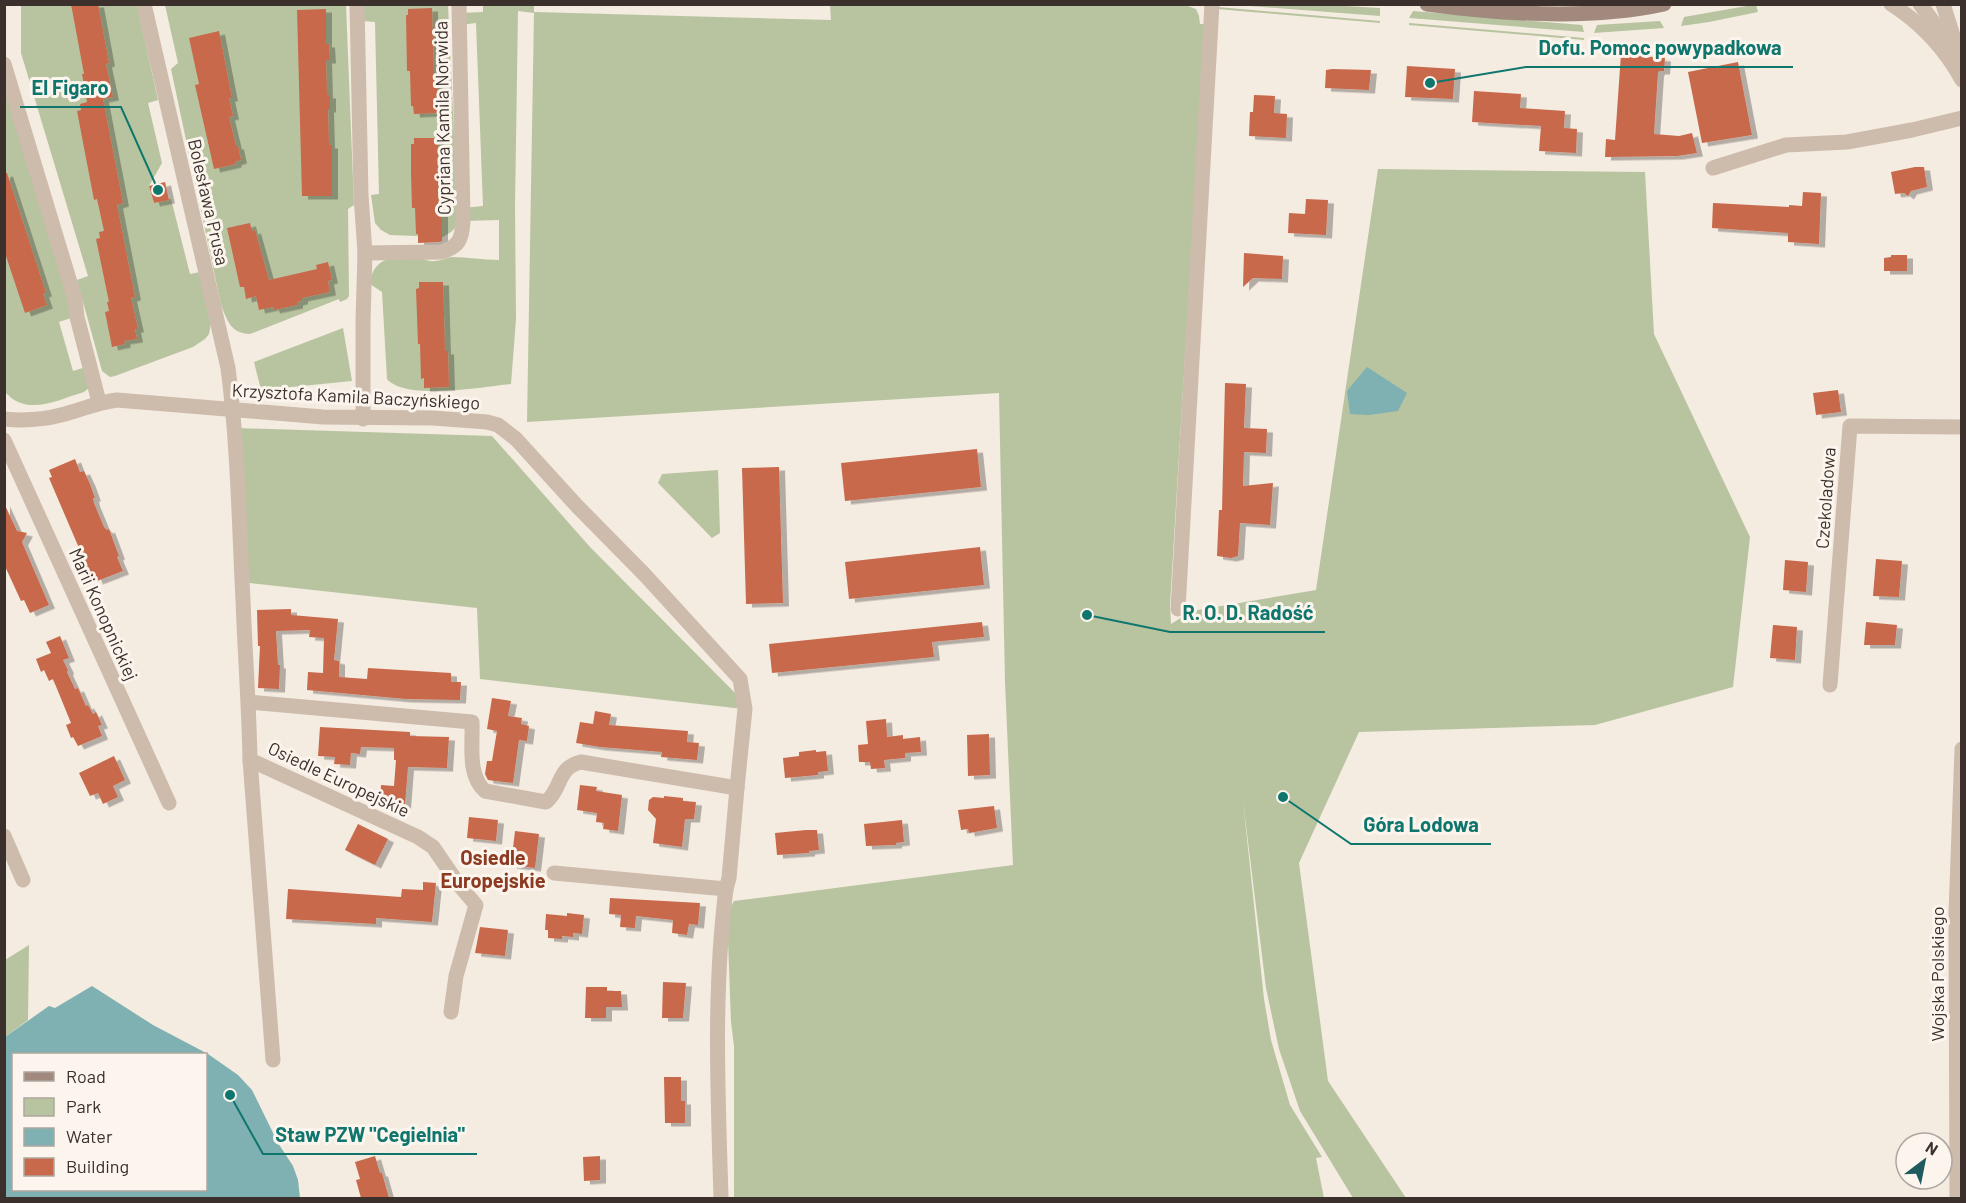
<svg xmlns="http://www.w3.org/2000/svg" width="1966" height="1203" viewBox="0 0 1966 1203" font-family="Barlow,sans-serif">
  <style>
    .green { fill: #b8c4a0 }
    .water { fill: #7fb0b2; fill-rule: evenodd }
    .building { fill: #c8694b; filter: url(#shadow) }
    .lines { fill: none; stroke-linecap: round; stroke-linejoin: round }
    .minor { stroke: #cdbbac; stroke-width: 15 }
    .tertiary { stroke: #cdbbac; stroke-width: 15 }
    .secondary { stroke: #a18a7d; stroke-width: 15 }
    .labels { text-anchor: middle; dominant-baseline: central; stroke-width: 6; stroke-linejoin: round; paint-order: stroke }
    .street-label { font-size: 18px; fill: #3b302b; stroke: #fbf5ee }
    .neighbourhood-label { font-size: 20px; font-weight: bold; fill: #8c3b22; stroke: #fbf5ee }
    .leader { fill: none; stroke: #0f766e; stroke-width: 2 }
    .callout-dot { fill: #0f766e; stroke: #fbf5ee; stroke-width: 2 }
    .callout-label { font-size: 20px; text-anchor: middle; font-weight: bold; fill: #0f766e; stroke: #fbf5ee; stroke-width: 6; stroke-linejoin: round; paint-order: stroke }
  </style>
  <defs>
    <filter id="shadow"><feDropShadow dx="6" dy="3.5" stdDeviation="0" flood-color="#0004"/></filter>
  </defs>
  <rect width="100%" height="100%" fill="#f4ebe1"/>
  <g class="green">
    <path d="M1172,4L1188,6L1196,9L1199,16L1200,24H1205L1170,605L1171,624L1192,611L1316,590L1378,169L1645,172L1654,334L1750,537L1733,687L1595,725L1359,732L1299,863L1328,1081L1406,1198H1353L1300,1111L1279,1049L1266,988L1243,801L1264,999L1271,1040L1290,1105L1322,1157L1316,1158L1324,1198H734V1046L731,1022L727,913L734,901L1013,865L1005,682L999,393L527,422L534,13L518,11L515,206L516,319L511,384C483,387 406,401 387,379L382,292L370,284C373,255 396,256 420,258C426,259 428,262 434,261C441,261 445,258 452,257C467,257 483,260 499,260V220L463,221V208L483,206L476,23L460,25V13L483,12V5H534V12L831,20L830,5Z"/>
    <polygon points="21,5 137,5 158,100 148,103 162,163 149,186 154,203 171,199 190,274 200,272 211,323 209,334 205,339 193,347 115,376 110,377 102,371 77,280 88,276 21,53"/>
    <path d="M165,5H346L354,205L348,209L349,296L347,299L340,302L339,299L250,334C231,334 227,320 221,305L171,69L178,63Z"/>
    <polygon points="363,5 448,5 458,220 456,227 451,232 443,237 390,235 381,230 375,223 371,195 379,194 375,22 363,21"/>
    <polygon points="1328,5 1380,8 1380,16 1237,5"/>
    <polygon points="1752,5 1756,5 1758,12 1709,22 1681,26 1684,17"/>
    <polygon points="1218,7 1380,21 1380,23 1217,9"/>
    <polygon points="1413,11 1582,25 1584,32 1409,18"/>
    <polygon points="1660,21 1664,28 1594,33 1597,25"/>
    <polygon points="1409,23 1584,38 1584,40 1409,25"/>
    <path d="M4,87L74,317L59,322L73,371L86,367L89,388L84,392C57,400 27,417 5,392Z"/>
    <polygon points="343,328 352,381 261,390 254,362"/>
    <polygon points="235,428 492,436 590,547 752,710 480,679 477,608 241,582"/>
    <polygon points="718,470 720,533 712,538 658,483 662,474"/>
    <polygon points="29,945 28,1020 5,1037 5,960"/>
  </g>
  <g class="water">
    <polygon points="1367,367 1407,393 1398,411 1369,415 1350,414 1347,391"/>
    <path d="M92,986L153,1025L208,1054L238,1075L252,1090L278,1143L293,1166L298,1180L300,1198H5V1037L49,1006L55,1008ZM14,1054H206V1190H14Z"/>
  </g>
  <g class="building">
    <polygon points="71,4 98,4 109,63 106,64 113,97 103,99 123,203 117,205 135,297 131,298 138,329 135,329 137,339 124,341 125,344 112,347 105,312 109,311 107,302 109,302 96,239 100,238 99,232 104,231 97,199 94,200 77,111 81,110 80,104 87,102 82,74 84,74"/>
    <polygon points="432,8 434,78 437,78 438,113 414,114 413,106 411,106 410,71 407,71 406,15 408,15 408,9"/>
    <polygon points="326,9 326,44 329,44 330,60 326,60 327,95 330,95 330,109 328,109 329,145 332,145 332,196 302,196 297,10"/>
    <polygon points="219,31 232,98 229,98 233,116 229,117 236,146 238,146 241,160 235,162 236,164 214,169 195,85 199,84 189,38"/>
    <polygon points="1621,54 1665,58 1664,71 1659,71 1658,73 1654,134 1679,136 1692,133 1697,153 1677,156 1605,157 1606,139 1615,140"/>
    <polygon points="1738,62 1752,135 1702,143 1688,72"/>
    <polygon points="1407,66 1455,69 1453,99 1405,97"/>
    <polygon points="1332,69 1371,70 1369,90 1325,88 1326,70"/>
    <polygon points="1474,91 1521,94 1520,108 1565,111 1564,128 1577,129 1576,153 1539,151 1541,126 1472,122"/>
    <polygon points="1254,95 1275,96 1274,113 1287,114 1286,138 1249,136 1250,112 1253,112"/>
    <polygon points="414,138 438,138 439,207 442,207 442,241 440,242 418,243 418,234 416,234 415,208 412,208 411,173 411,144 414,144"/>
    <polygon points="1915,167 1924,167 1927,187 1911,191 1908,196 1904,193 1895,194 1891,172"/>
    <polygon points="7,173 46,293 43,294 47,305 25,313 4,250 4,174"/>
    <polygon points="165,182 169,200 154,203 149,186"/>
    <polygon points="1803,192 1821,193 1819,244 1788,242 1788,233 1712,228 1713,203 1789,207 1789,205 1802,206"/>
    <polygon points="1306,199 1328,200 1326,235 1288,233 1289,213 1305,214"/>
    <polygon points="250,223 252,231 255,230 269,280 317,269 316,265 328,262 332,280 328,281 330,292 302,298 302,301 297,302 297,305 274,310 273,307 259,310 256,296 246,299 244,287 240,287 227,228"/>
    <polygon points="1244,253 1283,256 1282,279 1253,278 1243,287"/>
    <polygon points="1891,255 1907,255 1907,271 1884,271 1884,258 1891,257"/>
    <polygon points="419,282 443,282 445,351 448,351 449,387 424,388 424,378 421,379 420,344 418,344 416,289 419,288"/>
    <polygon points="1225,383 1246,384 1244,428 1267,429 1266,453 1244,452 1243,486 1273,483 1270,525 1240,523 1238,556 1231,558 1217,556 1219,510 1222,510"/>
    <polygon points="1838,390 1841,412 1816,415 1813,393"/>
    <polygon points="977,449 981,487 845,501 841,463"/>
    <polygon points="75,459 80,472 84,471 90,484 95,498 93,498 94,503 104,527 107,530 109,529 119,556 117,557 123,571 97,581 94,574 91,576 49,478 52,477 49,470"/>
    <polygon points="779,467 783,603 746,604 742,468"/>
    <polygon points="4,503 17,531 27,533 22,542 49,605 30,613 24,600 21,601 4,564"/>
    <polygon points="980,547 984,585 849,599 845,562"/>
    <polygon points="1876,559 1902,561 1899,597 1873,596"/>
    <polygon points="1785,560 1808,562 1806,592 1783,590"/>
    <polygon points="291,609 291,615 338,619 334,660 339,661 339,677 367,679 368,668 451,673 451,682 461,682 460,700 406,699 307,690 308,672 323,673 324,638 309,637 310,630 276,631 278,665 280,665 279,689 258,688 260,646 258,646 257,610"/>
    <polygon points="982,622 984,637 932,642 934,657 772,673 769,644"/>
    <polygon points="1866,622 1897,625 1895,645 1864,645"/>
    <polygon points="1773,625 1797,627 1795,660 1770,658"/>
    <polygon points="60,636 69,658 63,660 68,670 67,672 75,689 78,688 86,706 88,705 93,714 96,712 102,725 98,726 102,736 78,746 73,737 71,738 66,725 71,723 53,679 49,681 44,670 41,672 36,659 51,653 46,642"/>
    <polygon points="492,698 511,701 508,716 522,718 521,724 529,726 527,741 519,740 513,783 488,780 485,774 487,761 492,761 497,731 487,729"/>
    <polygon points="595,711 611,714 609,725 688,731 687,742 699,743 697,760 661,757 662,752 600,747 576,743 580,722 593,724"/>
    <polygon points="886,719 887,737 903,735 903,739 920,737 921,752 905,753 905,758 884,760 885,768 871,769 870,762 859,762 858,745 868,744 866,721"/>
    <polygon points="320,727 410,732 410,736 449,737 447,768 408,767 405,805 380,803 381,785 394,786 396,760 394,760 394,748 361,747 360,754 351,753 350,765 334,764 335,757 318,756"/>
    <polygon points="989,734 990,775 968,776 967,735"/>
    <polygon points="816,750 816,752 826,751 828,771 818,772 818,775 785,778 783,758 799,756 799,752"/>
    <polygon points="114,756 125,780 113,786 118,797 103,804 98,793 90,796 79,773"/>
    <polygon points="580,785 597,787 596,791 622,795 618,831 603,829 604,823 596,822 597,813 577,810"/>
    <polygon points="664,796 683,798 683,801 696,802 694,819 685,819 682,847 653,843 656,819 648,810 649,800 653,797 664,798"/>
    <polygon points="994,806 997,828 969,833 968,829 961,830 958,810"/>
    <polygon points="469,817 498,820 496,841 467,838"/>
    <polygon points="902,820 904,842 896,843 896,845 866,846 864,824"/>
    <polygon points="358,824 388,839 375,865 345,850"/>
    <polygon points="806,830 817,830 819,850 809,851 809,853 777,855 775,833"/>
    <polygon points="515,831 539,834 535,868 511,865"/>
    <polygon points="423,882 436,883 432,922 376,918 376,924 286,919 288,889 401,897 402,889 423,890"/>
    <polygon points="610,898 700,903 698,925 689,924 687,935 672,933 673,920 636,916 635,928 620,927 621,915 609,914"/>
    <polygon points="567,913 584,915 582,934 573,933 573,937 562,936 562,939 548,938 548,930 545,930 546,914 567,916"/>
    <polygon points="480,927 508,930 505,956 475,953"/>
    <polygon points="663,982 686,983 683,1018 662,1018"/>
    <polygon points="586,987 607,987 607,991 621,991 622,1007 606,1007 606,1018 585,1018"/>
    <polygon points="664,1077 681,1077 681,1101 685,1101 685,1123 665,1123"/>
    <polygon points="375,1156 380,1173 382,1173 389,1198 361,1198 356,1180 360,1179 355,1162"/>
    <polygon points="600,1156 600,1180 584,1181 583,1157"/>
  </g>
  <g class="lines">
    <g class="minor">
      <path d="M144,4L228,368C238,445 239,523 243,600C245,654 249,706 250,760L418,837L433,847L459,885L476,905L456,976L451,1012"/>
      <polyline points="357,4 361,195 365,253 363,321 363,419"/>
      <polyline points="4,64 75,299 77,317 99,402"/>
      <polyline points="1713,168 1786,145 1847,142 1912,130 1962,118"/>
      <path d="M365,253L441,252C459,247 462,239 463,221L459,4"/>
      <path d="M4,419C24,421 42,420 61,415C81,410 95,403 117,400L323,417L433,418L487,422L498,425L516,439L577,506L644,574L740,679L745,709L737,788"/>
      <polyline points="4,440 169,803"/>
      <polyline points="1178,609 1212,4"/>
      <polyline points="1830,685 1850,426 1962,427"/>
      <path d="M249,702L472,722C473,745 467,775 485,791L546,802C563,788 556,768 581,762L737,788L729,878L726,889L554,873"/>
      <polyline points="250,760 273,1060"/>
      <polyline points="4,836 23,880"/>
      <path d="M721,1198C718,1095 713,992 726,889"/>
    </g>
    <g class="tertiary">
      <path d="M1891,4C1921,23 1945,49 1962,80"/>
      <polyline points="1920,4 1934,23 1944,45"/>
      <polyline points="1943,4 1962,64"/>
      <polyline points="1957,1198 1956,914 1962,749"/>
    </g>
    <path class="secondary" d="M1427,4C1501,14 1591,20 1664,4"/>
  </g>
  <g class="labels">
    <g class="street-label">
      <text transform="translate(442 118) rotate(-91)">Cypriana Kamila Norwida</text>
      <text transform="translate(209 202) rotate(77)">Bolesława Prusa</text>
      <text transform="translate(356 396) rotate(3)">Krzysztofa Kamila Baczyńskiego</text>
      <text transform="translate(1825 498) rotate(-86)">Czekoladowa</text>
      <text transform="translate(104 614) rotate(66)">Marii Konopnickiej</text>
      <text transform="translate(339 779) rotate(25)">Osiedle Europejskie</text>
      <text transform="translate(1937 974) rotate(-90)">Wojska Polskiego</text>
    </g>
    <g class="neighbourhood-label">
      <text x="493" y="857">Osiedle<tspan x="493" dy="23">Europejskie</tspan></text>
    </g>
  </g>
  <path class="leader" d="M1430 83L1526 67H1793M158 190L121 107H20M1087 615L1170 632H1325M1283 797L1351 844H1491M230 1095L263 1154H477"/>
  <g class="callout-dot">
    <circle cx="1430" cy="83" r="6"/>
    <circle cx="158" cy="190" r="6"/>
    <circle cx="1087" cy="615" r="6"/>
    <circle cx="1283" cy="797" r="6"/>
    <circle cx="230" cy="1095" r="6"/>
  </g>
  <g class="callout-label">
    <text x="1660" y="55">Dofu. Pomoc powypadkowa</text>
    <text x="70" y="95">El Figaro</text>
    <text x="1248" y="620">R. O. D. Radość</text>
    <text x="1421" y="832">Góra Lodowa</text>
    <text x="370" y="1142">Staw PZW "Cegielnia"</text>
  </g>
  <rect width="1966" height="1203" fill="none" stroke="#3b302b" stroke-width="12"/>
  <rect x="12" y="1053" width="195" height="138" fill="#fbf5ee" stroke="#aea6a0" stroke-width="1.5"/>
  <rect x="24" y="1072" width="30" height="9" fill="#a18a7d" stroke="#aea6a0" stroke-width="1.5"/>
  <text x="66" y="1083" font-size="18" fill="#3b302b">Road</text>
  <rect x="24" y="1098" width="30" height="18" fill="#b8c4a0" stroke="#aea6a0" stroke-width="1.5"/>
  <text x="66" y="1113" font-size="18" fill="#3b302b">Park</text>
  <rect x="24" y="1128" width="30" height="18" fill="#7fb0b2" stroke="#aea6a0" stroke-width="1.5"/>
  <text x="66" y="1143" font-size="18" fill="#3b302b">Water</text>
  <rect x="24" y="1158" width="30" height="18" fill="#c8694b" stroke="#aea6a0" stroke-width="1.5"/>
  <text x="66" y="1173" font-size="18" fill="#3b302b">Building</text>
  <g transform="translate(1924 1161) rotate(32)"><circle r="28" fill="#fbf5ee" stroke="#aea6a0" stroke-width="1.5"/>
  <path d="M0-4.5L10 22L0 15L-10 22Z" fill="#1f5a5e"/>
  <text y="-9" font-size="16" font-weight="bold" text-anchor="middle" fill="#3b302b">N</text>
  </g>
</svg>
